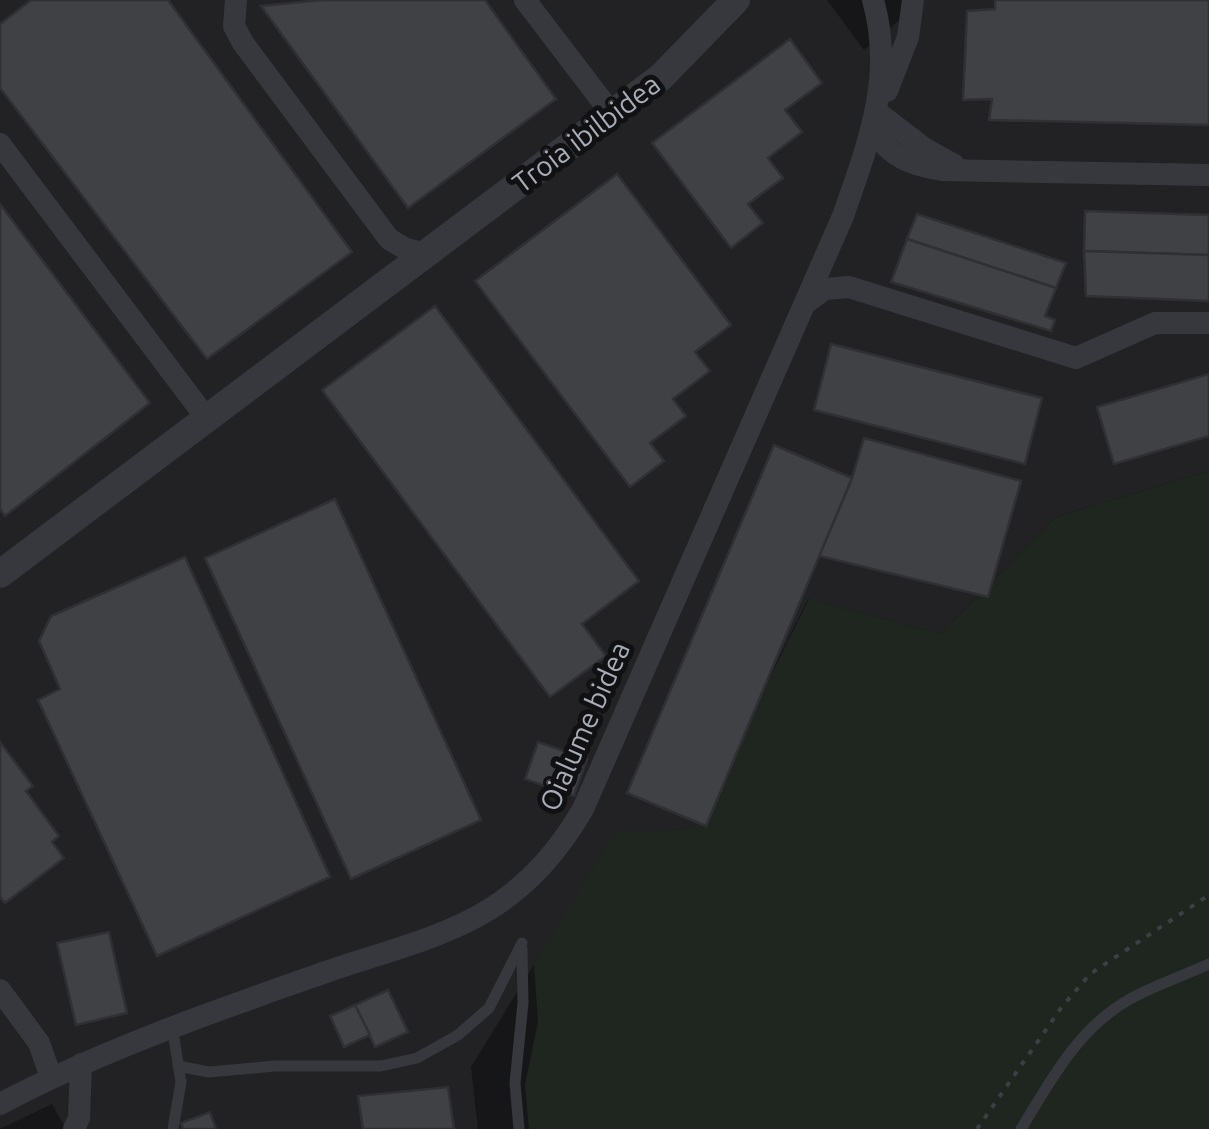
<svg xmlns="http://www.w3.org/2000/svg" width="1209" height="1129" viewBox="0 0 1209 1129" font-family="Ubuntu,sans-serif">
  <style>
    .built { fill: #222225 }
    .green { fill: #1e261f }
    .building { fill: #404145; stroke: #303034; stroke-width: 2.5 }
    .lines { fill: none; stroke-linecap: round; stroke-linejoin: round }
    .path { stroke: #3d3f44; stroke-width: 4; stroke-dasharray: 5 8; stroke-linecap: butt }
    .service { stroke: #37383d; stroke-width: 11 }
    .minor { stroke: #37383d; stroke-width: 22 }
    .tertiary { stroke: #37383d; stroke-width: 28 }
    .labels { text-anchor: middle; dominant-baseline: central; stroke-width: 10; stroke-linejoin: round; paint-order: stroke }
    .street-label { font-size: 28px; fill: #a8adb8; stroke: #111113 }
  </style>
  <rect width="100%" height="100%" fill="#161618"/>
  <polygon class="built" points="0,0 827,0 864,50 923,0 1209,0 1209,471 1056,517 940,634 808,599 694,829 615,833 471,1067 478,1129 66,1129 52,1104 0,1129"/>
  <polygon class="green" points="1209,471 1209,1129 529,1129 525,1085 538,1022 534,964 615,832 694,829 809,599 940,634 1056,517"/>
  <g class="building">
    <polygon points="31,0 168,0 352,252 207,359 0,88 0,24"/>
    <polygon points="321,0 485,0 556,99 408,208 261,6"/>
    <polygon points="995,0 1209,0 1209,125 989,120 992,99 963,100 967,11 995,9"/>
    <polygon points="790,39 822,83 785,110 802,132 768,158 783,178 748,204 763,223 731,248 652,143"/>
    <polygon points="617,174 731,325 695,352 710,371 673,399 686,416 650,443 664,461 630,487 475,281"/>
    <polygon points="0,204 150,403 5,516 0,509"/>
    <polygon points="1085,211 1209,215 1209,255 1084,251"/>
    <polygon points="917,214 1066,263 1056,288 907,239"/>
    <polygon points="907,239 1056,288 1045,316 1055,320 1051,331 891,282"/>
    <polygon points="1084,251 1209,255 1209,301 1086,296"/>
    <polygon points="435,306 639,581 582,624 606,656 550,697 322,390"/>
    <polygon points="831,344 1042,398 1025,464 814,410"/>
    <polygon points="1209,374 1209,436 1114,464 1097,407"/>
    <polygon points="864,438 1021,481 988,597 819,556 852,478"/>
    <polygon points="774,445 852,478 706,826 627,793"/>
    <polygon points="335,499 481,820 351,879 205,558"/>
    <polygon points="185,557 330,877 157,956 38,700 60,689 39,641 51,616"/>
    <polygon points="0,742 33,786 26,791 59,836 52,842 64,858 5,903 0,897"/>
    <polygon points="538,742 587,759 574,796 525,779"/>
    <polygon points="109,932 127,1013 76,1025 57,943"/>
    <polygon points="388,990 408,1032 375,1047 355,1005"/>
    <polygon points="355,1005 370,1035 344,1047 330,1016"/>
    <polygon points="448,1087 454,1129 363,1129 358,1096"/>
    <polygon points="210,1112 216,1129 183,1129 181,1123"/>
  </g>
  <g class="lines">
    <polyline class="path" points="977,1129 1061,1008 1090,974 1209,895"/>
    <g class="service">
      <polyline points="172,1026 181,1082 173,1129"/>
      <polyline points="178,1066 209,1072 275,1066 381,1066 417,1058 458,1035 489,1008 522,943"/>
      <polyline points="519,1129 515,1083 523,1003 522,949"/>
      <path d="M1021,1129C1051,1080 1078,1028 1130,999C1155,985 1183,976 1209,964"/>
    </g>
    <g class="minor">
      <polyline points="236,0 234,26 243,43 389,239 406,249 426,254"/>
      <polyline points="525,0 612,114"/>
      <polyline points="887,91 908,37 913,0"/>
      <polyline points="877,112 925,149 954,165"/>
      <path d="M873,130C890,157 911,165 942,170L1209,175"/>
      <polyline points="0,144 207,419"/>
      <polyline points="806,303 825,289 849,287 1076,358 1155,323 1209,323"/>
      <polyline points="0,990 39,1043 51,1077"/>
      <path d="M0,1104C104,1049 215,1011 326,972C380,953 442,939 490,909C531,883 559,850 583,809L843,216C868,144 895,77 873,0"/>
      <polyline points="74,1129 79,1118 81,1064"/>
    </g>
    <polyline class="tertiary" points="0,574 661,77 736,0"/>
  </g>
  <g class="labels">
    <g class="street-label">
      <text transform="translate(586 133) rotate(-37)">Troia ibilbidea</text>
      <text transform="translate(584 726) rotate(-66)">Oialume bidea</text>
    </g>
  </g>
</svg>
